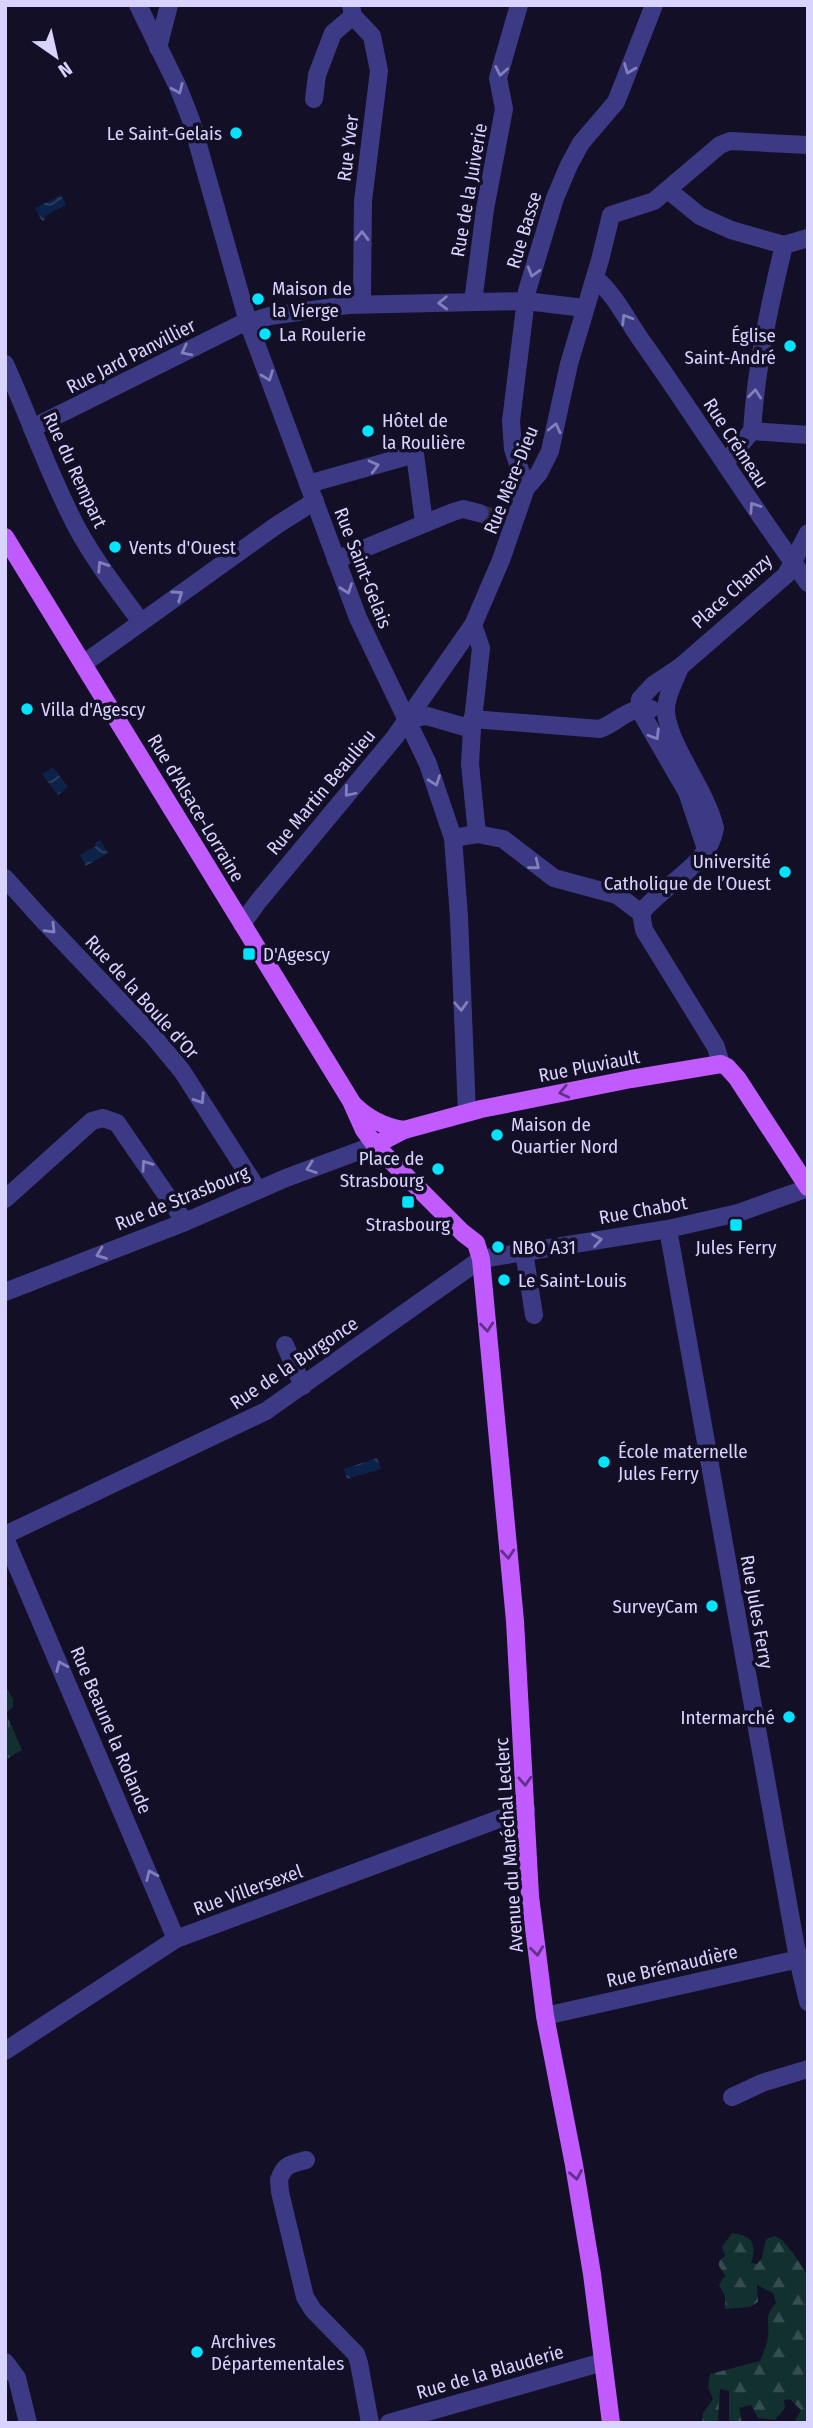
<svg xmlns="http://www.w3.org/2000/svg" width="813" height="2428" viewBox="0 0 813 2428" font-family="'Fira Sans Condensed',sans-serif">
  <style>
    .grass { fill: url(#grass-tufts) }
    .forest { fill: url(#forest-firs) }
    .water { fill: url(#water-waves) }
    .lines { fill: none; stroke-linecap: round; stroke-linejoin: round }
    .minor-tunnel { stroke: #312d47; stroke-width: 18; stroke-dasharray: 18 9; stroke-linecap: butt }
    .minor { stroke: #3d3a85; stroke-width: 18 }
    .major { stroke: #c25bff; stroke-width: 18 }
    .oneway { stroke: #837fbc }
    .oneway2 { stroke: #623188 }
    .poi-dot { fill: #00e5ff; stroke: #130f26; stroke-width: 2.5 }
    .labels { text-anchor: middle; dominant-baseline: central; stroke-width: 7; stroke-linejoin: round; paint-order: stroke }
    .poi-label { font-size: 19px; fill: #d9d4ff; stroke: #130f26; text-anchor: start }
    .street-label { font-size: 19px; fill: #d9d4ff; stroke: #130f26 }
  </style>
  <defs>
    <pattern id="grass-tufts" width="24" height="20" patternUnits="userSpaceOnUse" patternTransform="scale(1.75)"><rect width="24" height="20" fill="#12302f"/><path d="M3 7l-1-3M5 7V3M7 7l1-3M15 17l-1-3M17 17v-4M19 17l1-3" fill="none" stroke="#344d4e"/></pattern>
    <pattern id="forest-firs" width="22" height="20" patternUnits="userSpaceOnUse" patternTransform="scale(1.75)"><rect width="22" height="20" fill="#12302f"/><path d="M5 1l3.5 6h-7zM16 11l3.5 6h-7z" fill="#344d4e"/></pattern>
    <pattern id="water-waves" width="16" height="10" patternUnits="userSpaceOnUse" patternTransform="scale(1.75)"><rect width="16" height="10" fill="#0c2248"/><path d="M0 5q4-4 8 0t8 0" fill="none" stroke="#2f4163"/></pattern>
  </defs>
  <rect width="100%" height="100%" fill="#130f26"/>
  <polygon class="grass" points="5,1686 13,1699 13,1707 6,1713 22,1750 5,1760"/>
  <path class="forest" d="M732,2233C753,2235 757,2245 751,2263L757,2264L762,2258L766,2239L775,2236L782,2240L793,2253L808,2276V2423H794L801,2410L790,2399L784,2400L785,2408L775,2420L758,2418L751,2405L739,2408L742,2423H729V2391L720,2389L718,2422L702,2423L703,2413L713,2399L708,2387L710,2374L760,2361C763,2353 767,2345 768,2337C770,2320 763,2318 776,2303L773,2293L757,2285L758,2302L750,2307L725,2309V2296L719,2285L725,2275L719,2266V2261L725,2256L722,2247Z"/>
  <g class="water">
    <polygon points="61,195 66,205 45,216 46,219 42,221 35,208"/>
    <polygon points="53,767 68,787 58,795 42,774"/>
    <polygon points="100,840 108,853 86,866 80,855 96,846 95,843"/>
    <polygon points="377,1458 381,1469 347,1479 344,1469"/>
  </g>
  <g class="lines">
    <polyline class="minor-tunnel" points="479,513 504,522"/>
    <g class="minor">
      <polyline points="138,5 178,87 191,120 248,322 358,618 428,764 453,838 459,917 467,1113"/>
      <polyline points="351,5 353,16 372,36 379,71 363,201 362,295 364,304"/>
      <polyline points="158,48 169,5"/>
      <polyline points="314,99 317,75 333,33 353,16"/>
      <polyline points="668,190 700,216 731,230 784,245 808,238"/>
      <path d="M784,245C769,307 756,368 752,431L808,435"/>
      <path d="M595,278C617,296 629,325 646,347C701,425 751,506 808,583"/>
      <polyline points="473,302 485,209 504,109 498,78 519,5"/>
      <path d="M5,364C30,419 49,475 77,528C95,561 119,592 141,622"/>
      <polyline points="32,428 239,325 270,316 348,305 526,301 584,308"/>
      <polyline points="725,463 752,431"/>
      <polyline points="308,484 415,454 424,523"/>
      <polyline points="526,488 513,449 511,421 527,291 555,198 569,165 581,143 616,102 654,5"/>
      <polyline points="336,560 453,512 463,509 479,513"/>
      <polyline points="83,664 277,525 315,501"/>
      <polyline points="406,719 427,716 472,729 481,648 473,625"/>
      <path d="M472,719L600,729C620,721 627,707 651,709"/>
      <polyline points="472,729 470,764 477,834"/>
      <polyline points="453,838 477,834 503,839 554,878 617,895 641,913"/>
      <polyline points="706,849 687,792 639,709 640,699 653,685 680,667 786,575 808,533"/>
      <polyline points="5,878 40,917 153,1036 182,1071 258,1190"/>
      <path d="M641,913C663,884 709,866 715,828C706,790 670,747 666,713C665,697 675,681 680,667"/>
      <polyline points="641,913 644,930 716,1047 721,1064"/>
      <polyline points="242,924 257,903 395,737 473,625 501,560 526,488 539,473 550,451 569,364 600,260 611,215 654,201 720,145 730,141 808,145"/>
      <polyline points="5,1199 92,1121 103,1118 117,1123 185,1222"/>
      <polyline points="668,1229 798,1959 808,2002"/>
      <polyline points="524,1252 534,1315"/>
      <polyline points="5,1292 185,1222 286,1178 375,1145"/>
      <polyline points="285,1345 303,1386"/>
      <polyline points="5,1535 266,1411 481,1259 668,1229 738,1213 808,1188"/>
      <polyline points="5,1538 176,1939"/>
      <polyline points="545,2016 808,1957"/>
      <polyline points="5,2051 176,1939 526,1809"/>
      <polyline points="732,2097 762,2083 808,2069"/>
      <path d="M306,2160C291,2164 284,2164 279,2180L280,2192L305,2297L313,2310L356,2354L359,2363L370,2423"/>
      <polyline points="5,2362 17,2378 28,2423"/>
      <polyline points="389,2423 603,2362"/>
    </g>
    <g class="major">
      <polyline points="5,537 351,1101 364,1130 375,1145 463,1233 476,1243 481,1259 515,1621 530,1896 545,2016 574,2165 592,2274 611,2423"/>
      <path d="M353,1104C367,1118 384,1127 404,1130"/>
      <polyline points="375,1145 404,1130 481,1109 631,1079 721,1064 727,1067 737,1078 808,1187"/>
    </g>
  </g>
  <defs><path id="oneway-chevron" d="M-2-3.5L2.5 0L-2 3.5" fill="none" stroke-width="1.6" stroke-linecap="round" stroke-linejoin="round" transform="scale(1.75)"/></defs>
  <g class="oneway">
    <use href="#oneway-chevron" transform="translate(629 69) rotate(111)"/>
    <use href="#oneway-chevron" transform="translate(501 71) rotate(101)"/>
    <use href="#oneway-chevron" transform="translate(178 89) rotate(66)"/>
    <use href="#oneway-chevron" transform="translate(362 236) rotate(-89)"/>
    <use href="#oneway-chevron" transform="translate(533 272) rotate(107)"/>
    <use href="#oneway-chevron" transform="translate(443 303) rotate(178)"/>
    <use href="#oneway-chevron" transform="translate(626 319) rotate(-122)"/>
    <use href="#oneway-chevron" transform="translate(186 351) rotate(153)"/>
    <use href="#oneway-chevron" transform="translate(268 376) rotate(69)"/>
    <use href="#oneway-chevron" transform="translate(755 394) rotate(-84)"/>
    <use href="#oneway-chevron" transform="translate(555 428) rotate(-77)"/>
    <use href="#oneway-chevron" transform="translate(374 466) rotate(-15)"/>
    <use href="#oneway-chevron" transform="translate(754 507) rotate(-124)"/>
    <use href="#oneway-chevron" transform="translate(102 566) rotate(-123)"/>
    <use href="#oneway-chevron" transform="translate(347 589) rotate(70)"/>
    <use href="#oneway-chevron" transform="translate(178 595) rotate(-35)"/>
    <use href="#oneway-chevron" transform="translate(655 735) rotate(58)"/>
    <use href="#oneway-chevron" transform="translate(435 781) rotate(70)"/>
    <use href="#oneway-chevron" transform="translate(349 792) rotate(130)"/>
    <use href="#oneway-chevron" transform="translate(535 865) rotate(39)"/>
    <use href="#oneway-chevron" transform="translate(51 929) rotate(46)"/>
    <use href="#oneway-chevron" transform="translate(461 1006) rotate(87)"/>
    <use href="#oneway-chevron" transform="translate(200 1099) rotate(57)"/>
    <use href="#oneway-chevron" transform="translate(146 1165) rotate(-125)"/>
    <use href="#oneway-chevron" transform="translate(311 1168) rotate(160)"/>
    <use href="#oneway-chevron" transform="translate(597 1240) rotate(-9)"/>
    <use href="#oneway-chevron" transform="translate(101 1254) rotate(159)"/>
    <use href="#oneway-chevron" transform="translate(61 1666) rotate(-113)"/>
    <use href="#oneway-chevron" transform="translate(151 1875) rotate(-113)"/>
  </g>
  <g class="oneway2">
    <use href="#oneway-chevron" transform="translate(564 1092) rotate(168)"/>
    <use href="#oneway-chevron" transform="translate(487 1327) rotate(85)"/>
    <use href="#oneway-chevron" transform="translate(508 1554) rotate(85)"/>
    <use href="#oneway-chevron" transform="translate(525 1781) rotate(87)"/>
    <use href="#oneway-chevron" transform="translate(537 1951) rotate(83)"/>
    <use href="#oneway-chevron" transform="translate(576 2175) rotate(80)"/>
  </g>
  <g class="poi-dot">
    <circle cx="236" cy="133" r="7"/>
    <circle cx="258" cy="299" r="7"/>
    <circle cx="265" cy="334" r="7"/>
    <circle cx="790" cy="346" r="7"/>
    <circle cx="368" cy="431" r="7"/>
    <circle cx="115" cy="547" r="7"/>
    <circle cx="27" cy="709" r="7"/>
    <circle cx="785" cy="872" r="7"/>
    <rect x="242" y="947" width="14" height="14" rx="3.5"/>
    <circle cx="497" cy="1135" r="7"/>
    <circle cx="438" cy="1169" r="7"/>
    <rect x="401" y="1195" width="14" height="14" rx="3.5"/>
    <rect x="729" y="1218" width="14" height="14" rx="3.5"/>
    <circle cx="498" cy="1247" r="7"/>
    <circle cx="504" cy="1280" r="7"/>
    <circle cx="604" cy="1462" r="7"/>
    <circle cx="712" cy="1606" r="7"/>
    <circle cx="789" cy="1717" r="7"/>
    <circle cx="197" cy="2352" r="7"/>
  </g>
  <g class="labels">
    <g class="poi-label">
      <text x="222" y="133" text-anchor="end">Le Saint-Gelais</text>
      <text x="272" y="288">Maison de<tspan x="272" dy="22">la Vierge</tspan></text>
      <text x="279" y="334">La Roulerie</text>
      <text x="776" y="335" text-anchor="end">Église<tspan x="776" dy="22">Saint-André</tspan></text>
      <text x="382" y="420">Hôtel de<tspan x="382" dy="22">la Roulière</tspan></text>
      <text x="129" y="547">Vents d'Ouest</text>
      <text x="41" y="709">Villa d'Agescy</text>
      <text x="771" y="861" text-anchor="end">Université<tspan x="771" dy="22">Catholique de l’Ouest</tspan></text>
      <text x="263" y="954">D'Agescy</text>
      <text x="511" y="1124">Maison de<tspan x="511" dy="22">Quartier Nord</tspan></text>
      <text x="424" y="1158" text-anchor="end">Place de<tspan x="424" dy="22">Strasbourg</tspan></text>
      <text x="408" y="1224" text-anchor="middle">Strasbourg</text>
      <text x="512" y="1247">NBO A31</text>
      <text x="736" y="1247" text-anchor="middle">Jules Ferry</text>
      <text x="518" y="1280">Le Saint-Louis</text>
      <text x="618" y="1451">École maternelle<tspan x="618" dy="22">Jules Ferry</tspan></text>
      <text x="698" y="1606" text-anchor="end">SurveyCam</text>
      <text x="775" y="1717" text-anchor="end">Intermarché</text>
      <text x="211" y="2341">Archives<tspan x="211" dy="22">Départementales</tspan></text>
    </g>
    <g class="street-label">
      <text transform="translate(348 148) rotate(-83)">Rue Yver</text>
      <text transform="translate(469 190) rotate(-80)">Rue de la Juiverie</text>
      <text transform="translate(524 230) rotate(-73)">Rue Basse</text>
      <text transform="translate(131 356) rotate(-27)">Rue Jard Panvillier</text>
      <text transform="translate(736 443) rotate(57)">Rue Crémeau</text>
      <text transform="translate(75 470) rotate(65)">Rue du Rempart</text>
      <text transform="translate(511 480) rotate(-68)">Rue Mère-Dieu</text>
      <text transform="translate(363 568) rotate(69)">Rue Saint-Gelais</text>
      <text transform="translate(732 591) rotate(-42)">Place Chanzy</text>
      <text transform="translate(321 792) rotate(-50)">Rue Martin Beaulieu</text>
      <text transform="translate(196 808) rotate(59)">Rue d'Alsace-Lorraine</text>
      <text transform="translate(142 997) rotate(48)">Rue de la Boule d'Or</text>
      <text transform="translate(589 1066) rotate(-11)">Rue Pluviault</text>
      <text transform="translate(182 1198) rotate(-22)">Rue de Strasbourg</text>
      <text transform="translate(643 1210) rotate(-10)">Rue Chabot</text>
      <text transform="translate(294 1363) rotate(-34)">Rue de la Burgonce</text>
      <text transform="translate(757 1612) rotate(80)">Rue Jules Ferry</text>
      <text transform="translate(111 1730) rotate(67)">Rue Beaune la Rolande</text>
      <text transform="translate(509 1845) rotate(-94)">Avenue du Maréchal Leclerc</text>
      <text transform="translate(248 1890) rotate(-20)">Rue Villersexel</text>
      <text transform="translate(672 1966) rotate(-13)">Rue Brémaudière</text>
      <text transform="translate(490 2372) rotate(-16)">Rue de la Blauderie</text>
    </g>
  </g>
  <rect width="813" height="2428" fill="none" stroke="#d9d4ff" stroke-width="14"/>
  <g transform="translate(56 56) rotate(146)" stroke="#130f26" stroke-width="5" paint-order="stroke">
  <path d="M0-5L12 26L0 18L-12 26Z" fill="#d9d4ff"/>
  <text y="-10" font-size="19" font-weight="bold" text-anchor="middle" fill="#d9d4ff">N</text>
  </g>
</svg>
